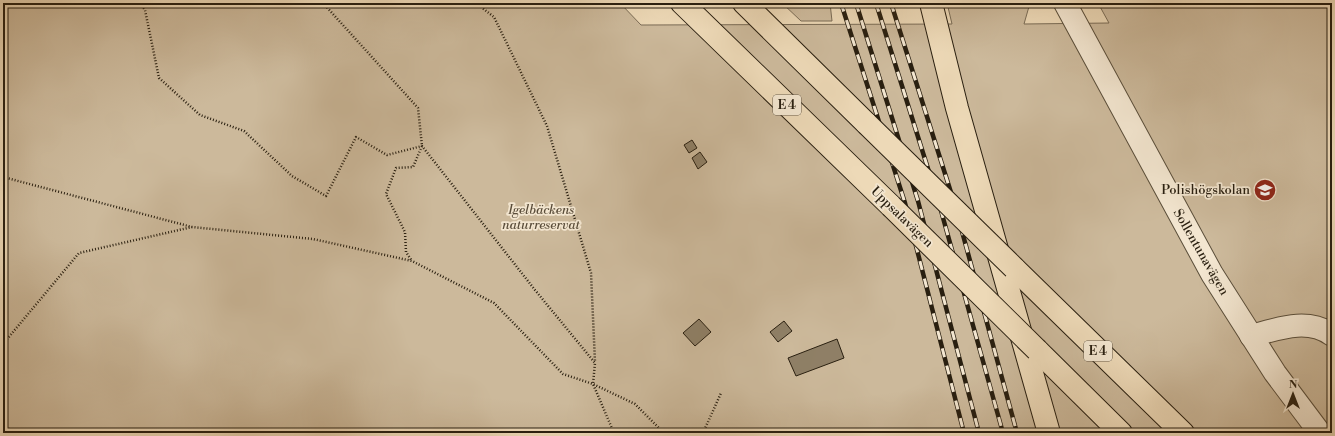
<svg xmlns="http://www.w3.org/2000/svg" width="1335" height="436" viewBox="0 0 1335 436" font-family="'Libre Bodoni',serif">
  <style>
    .green { fill: #ccb99b; stroke: #7a6c56 }
    .building { fill: #8f8067; stroke: #291f10 }
    .lines { fill: none; stroke-linecap: round; stroke-linejoin: round }
    .minor-casing { stroke: #5a4e3a; stroke-width: 24 }
    .highway-casing { stroke: #291f10; stroke-width: 24 }
    .path { stroke: #291f10; stroke-width: 2.5; stroke-dasharray: 1 2; stroke-linecap: butt }
    .minor { stroke: #f3e6d0; stroke-width: 22 }
    .highway { stroke: #edd9b7; stroke-width: 22 }
    .rail-casing { stroke: #291f10; stroke-width: 4.5 }
    .rail { stroke: #f3e6d0; stroke-width: 3; stroke-dasharray: 9; stroke-linecap: butt }
    .highway-bridge-casing { stroke: #291f10; stroke-width: 24; stroke-linecap: butt }
    .highway-bridge { stroke: #edd9b7; stroke-width: 22 }
    .labels { text-anchor: middle; dominant-baseline: central; stroke-width: 3.5; stroke-linejoin: round; paint-order: stroke }
    .shield { fill: #f3e6d0; stroke: #665b4a; stroke-width: 1 }
    .shield-label { font-size: 12px; font-weight: bold; fill: #291f10 }
    .poi-label { font-size: 13px; fill: #291f10; stroke: #f3e6d0; text-anchor: end }
    .park-label { font-size: 13px; font-style: italic; fill: #5a4d3a; stroke: #f3e6d0 }
    .street-label { font-size: 13px; fill: #291f10; stroke: #f3e6d0 }
  </style>
  <rect width="100%" height="100%" fill="#edd9b7"/>
  <filter id="stains"><feTurbulence type="fractalNoise" baseFrequency=".005" numOctaves="4"/><feColorMatrix values="0 0 0 0 .2 0 0 0 0 .09 0 0 0 0 .02 0 0 0 .5 -.17"/></filter>
  <radialGradient id="worn" r=".72"><stop offset=".6" stop-color="#630" stop-opacity="0"/><stop offset="1" stop-color="#630" stop-opacity=".3"/></radialGradient>
  <g class="green">
    <polygon points="3,3 620,3 641,25 952,24 947,3 1030,3 1024,24 1109,23 1098,3 1332,3 1332,433 3,433"/>
    <polygon points="782,3 830,3 832,21 801,21"/>
  </g>
  <g class="building">
    <polygon points="692,140 697,148 689,153 684,145"/>
    <polygon points="700,152 707,162 698,169 692,158"/>
    <polygon points="699,319 711,332 695,346 683,333"/>
    <polygon points="784,321 792,331 778,342 770,332"/>
    <polygon points="837,339 844,358 796,376 788,358"/>
  </g>
  <g class="lines">
    <g class="minor-casing">
      <g id="minor">
        <polyline points="1065,3 1212,274 1275,373 1320,433"/>
        <path d="M1251,336C1277,329 1308,317 1332,335"/>
      </g>
    </g>
    <g class="highway-casing">
      <g id="highway">
        <polyline points="682,3 891,206"/>
        <polyline points="744,3 867,124"/>
        <polyline points="931,3 957,108 1049,433"/>
        <polyline points="1014,268 1183,433"/>
        <polyline points="1037,350 1121,433"/>
      </g>
    </g>
    <g class="path">
      <polyline points="140,3 145,10 159,78 200,115 244,131 292,176 326,196 356,137 387,155 422,146 535,290 595,363 593,384 614,433"/>
      <polyline points="323,3 418,108 422,146 413,167 396,168 386,194 405,232 406,252 412,261"/>
      <polyline points="476,3 494,17 547,126 591,273 595,362"/>
      <polyline points="3,177 192,227 313,239 412,261 494,303 563,374 593,384 635,404 664,433"/>
      <polyline points="3,344 79,253 192,227"/>
      <polyline points="3,428 30,433"/>
      <polyline points="703,433 721,393"/>
    </g>
    <use href="#minor" class="minor"/>
    <use href="#highway" class="highway"/>
    <g class="rail-casing">
      <g id="rail">
        <polyline points="841,3 905,203 964,433"/>
        <polyline points="856,3 918,201 979,433"/>
        <polyline points="876,3 940,207 1003,433"/>
        <polyline points="891,3 954,202 1017,433"/>
      </g>
    </g>
    <use href="#rail" class="rail"/>
    <g class="highway-bridge-casing">
      <g id="highway-bridge">
        <polyline points="867,124 1014,268"/>
        <polyline points="891,206 1037,350"/>
      </g>
    </g>
    <use href="#highway-bridge" class="highway-bridge"/>
  </g>
  <defs>
    <g id="university-disc" transform="scale(1.15)"><circle r="9.5" fill="#8f2418" stroke="#f3e6d0"/><path d="M0-5L7-2L0 1L-7-2ZM-4 1L0 2.5L4 1V4Q0 6-4 4Z" fill="#fff"/></g>
  </defs>
  <g fill-rule="evenodd">
    <use href="#university-disc" x="1265" y="190"/>
  </g>
  <g class="labels">
    <g class="shield">
      <rect x="773" y="95" width="28" height="20" rx="3"/>
      <rect x="1084" y="341" width="28" height="20" rx="3"/>
    </g>
    <g class="shield-label">
      <text x="787" y="105">E 4</text>
      <text x="1098" y="351">E 4</text>
    </g>
    <g class="poi-label">
      <text x="1250" y="190">Polishögskolan</text>
    </g>
    <g class="park-label">
      <text x="541" y="210">Igelbäckens<tspan x="541" dy="15">naturreservat</tspan></text>
    </g>
    <g class="street-label">
      <text transform="translate(902 217) rotate(44)">Uppsalavägen</text>
      <text transform="translate(1201 252) rotate(60)">Sollentunavägen</text>
    </g>
  </g>
  <rect width="1335" height="436" fill="none" stroke="#edd9b7" stroke-width="16"/>
  <rect x="4" y="4" width="1327" height="428" fill="none" stroke="#291f10" stroke-width="2"/>
  <rect x="8" y="8" width="1319" height="420" fill="none" stroke="#291f10"/>
  <g transform="translate(1293 394)" stroke="#f3e6d0" stroke-width="3" paint-order="stroke">
  <path d="M0-3L7 15L0 10L-7 15Z" fill="#291f10"/>
  <text y="-6" font-size="11" font-weight="bold" text-anchor="middle" fill="#291f10">N</text>
  </g>
  <rect width="100%" height="100%" filter="url(#stains)"/>
  <rect width="100%" height="100%" fill="url(#worn)"/>
</svg>
